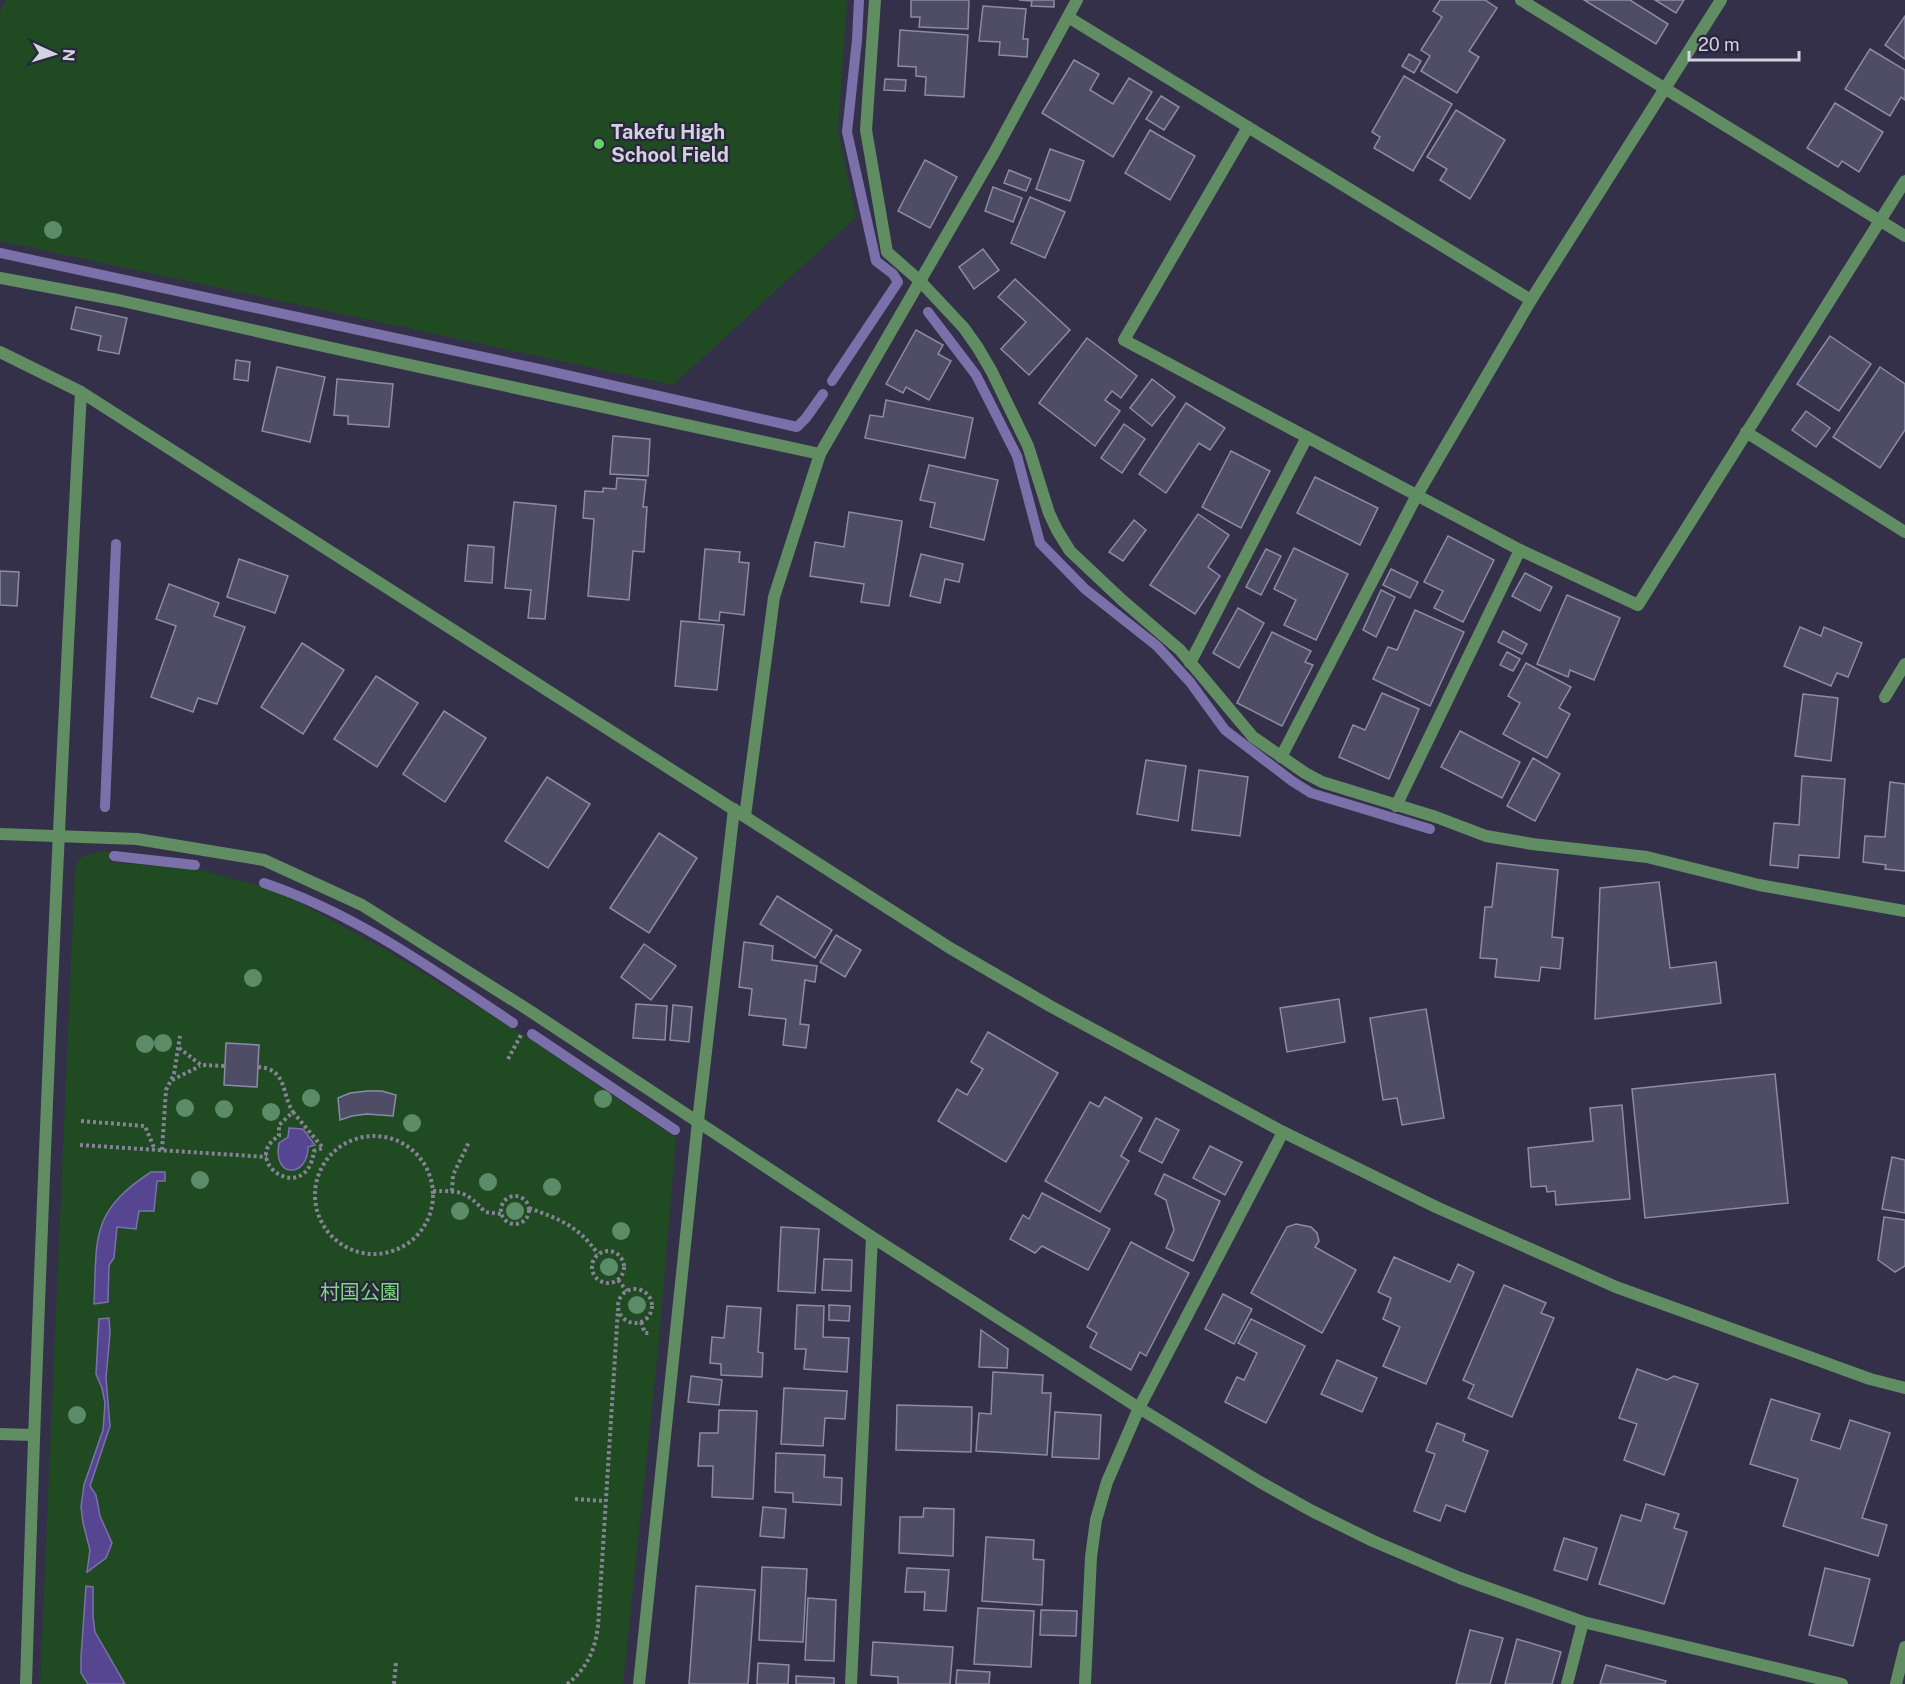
<svg xmlns="http://www.w3.org/2000/svg" width="1905" height="1684" viewBox="0 0 1905 1684" font-family="'Public Sans','Noto Sans JP',sans-serif">
  <style>
    .green { fill: #204a22 }
    .water { fill: #564692; stroke: #7c70aa; stroke-width: 1.5 }
    .lines { fill: none; stroke-linecap: round; stroke-linejoin: round }
    .stream { stroke: #7c70aa; stroke-width: 10 }
    .building { fill: #4f4c66; stroke: #8d8aa7; stroke-width: 1.5 }
    .path { stroke: #868397; stroke-width: 4; stroke-dasharray: 3 3; stroke-linecap: butt }
    .minor { stroke: #618d62; stroke-width: 12 }
    .tertiary { stroke: #618d62; stroke-width: 12 }
    .tree { fill: #5c8c67 }
    .poi-dot { fill: #62d469; stroke: #2a263e; stroke-width: 2 }
    .labels { text-anchor: middle; dominant-baseline: central; stroke-width: 4.5; stroke-linejoin: round; paint-order: stroke }
    .poi-label { font-size: 20px; font-weight: bold; fill: #d3d2e1; stroke: #2a263e; text-anchor: start }
    .park-label { font-size: 20px; fill: #7cd77f; stroke: #2a263e }
  </style>
  <rect width="100%" height="100%" fill="#343049"/>
  <g class="green">
    <polygon points="6,0 847,0 838,130 856,217 673,385 0,241 0,12"/>
    <path d="M100,852H110L109,862L198,869L278,891L386,950L528,1038L676,1138L659,1340L623,1684H40L75,870C80,854 85,855 100,852Z"/>
  </g>
  <g class="water">
    <path d="M289,1128L303,1129L315,1145L308,1147C308,1178 272,1179 279,1143L288,1137Z"/>
    <path d="M151,1172H165V1181H157L154,1211H139L136,1229L117,1227L114,1258L109,1265L108,1302L94,1304C97,1237 90,1212 151,1172Z"/>
    <polygon points="109,1318 110,1333 106,1378 110,1426 90,1486 96,1495 100,1516 112,1543 106,1558 87,1572 90,1550 83,1523 81,1507 84,1485 103,1430 105,1403 102,1388 96,1374 99,1319"/>
    <polygon points="86,1586 93,1587 93,1616 95,1632 125,1684 88,1684 81,1673 81,1657"/>
  </g>
  <g class="lines">
    <g class="stream">
      <polyline points="0,253 544,370 797,427 806,418 823,394"/>
      <polyline points="928,312 976,375 1017,456 1040,543 1085,589 1157,646 1190,682 1225,730 1292,781 1311,793 1430,829"/>
      <polyline points="832,381 898,282 893,274 876,261 847,132 857,40 859,0"/>
      <polyline points="105,807 116,544"/>
      <polyline points="114,856 195,865"/>
      <path d="M264,883C356,914 433,970 513,1023"/>
      <polyline points="532,1034 675,1130"/>
    </g>
  </g>
  <g class="building">
    <polygon points="911,0 969,0 968,29 919,27 920,17 911,17"/>
    <polygon points="1019,0 1054,0 1054,7 1031,6 1032,1"/>
    <polygon points="1440,0 1485,0 1497,8 1469,51 1479,57 1457,93 1421,71 1430,56 1421,50 1442,17 1433,11"/>
    <polygon points="1584,0 1630,0 1668,24 1656,44"/>
    <polygon points="1655,0 1684,0 1676,13"/>
    <polygon points="983,6 1026,9 1023,39 1028,39 1027,57 999,55 1000,42 979,41"/>
    <polygon points="1905,16 1905,59 1885,45"/>
    <polygon points="900,30 968,35 964,97 925,95 926,77 916,76 916,67 898,66"/>
    <polygon points="1870,49 1905,70 1905,100 1901,97 1890,116 1845,89"/>
    <polygon points="1409,54 1421,61 1414,73 1402,66"/>
    <polygon points="1074,60 1099,74 1090,90 1113,104 1129,78 1152,92 1113,157 1042,113"/>
    <polygon points="1404,76 1452,104 1413,171 1374,148 1380,137 1372,132"/>
    <polygon points="885,79 906,80 905,91 884,90"/>
    <polygon points="1161,96 1179,107 1164,130 1146,119"/>
    <polygon points="1835,103 1883,132 1859,172 1842,161 1838,167 1807,148"/>
    <polygon points="1456,110 1505,140 1470,199 1440,180 1447,169 1427,157"/>
    <polygon points="1150,130 1195,156 1170,200 1125,173"/>
    <polygon points="1050,149 1084,161 1070,201 1036,189"/>
    <polygon points="925,160 957,177 930,228 898,211"/>
    <polygon points="1009,170 1031,179 1026,191 1004,183"/>
    <polygon points="993,187 1022,198 1013,222 985,211"/>
    <polygon points="1030,197 1065,212 1045,258 1011,243"/>
    <polygon points="983,249 999,270 974,289 959,267"/>
    <polygon points="1015,279 1070,330 1029,375 1001,349 1026,322 998,297"/>
    <polygon points="76,307 127,318 119,354 98,350 101,336 71,329"/>
    <polygon points="916,330 943,345 938,354 951,361 929,400 906,387 903,393 886,384"/>
    <polygon points="1830,336 1871,364 1839,411 1797,384"/>
    <polygon points="1087,338 1137,376 1121,398 1112,391 1105,400 1120,411 1095,446 1039,403"/>
    <polygon points="236,360 250,362 248,381 234,379"/>
    <polygon points="277,367 325,377 310,442 262,431"/>
    <polygon points="1880,367 1905,384 1905,430 1880,468 1833,437"/>
    <polygon points="337,379 393,384 389,427 348,424 348,416 334,415"/>
    <polygon points="1152,379 1175,397 1152,426 1130,408"/>
    <polygon points="886,400 973,418 965,458 865,438 870,415 883,417"/>
    <polygon points="1186,403 1225,428 1210,450 1199,443 1166,493 1139,474"/>
    <polygon points="1806,411 1830,428 1816,447 1792,430"/>
    <polygon points="1124,424 1145,439 1122,473 1101,458"/>
    <polygon points="613,436 650,439 648,476 610,474"/>
    <polygon points="1231,451 1270,471 1241,528 1202,507"/>
    <polygon points="929,465 998,480 984,540 930,527 935,503 920,500"/>
    <polygon points="1315,477 1378,508 1360,545 1297,513"/>
    <polygon points="617,478 646,480 643,507 647,507 644,552 633,551 629,600 588,596 594,519 583,518 585,491 603,492 603,488 616,489"/>
    <polygon points="514,502 556,506 545,619 528,618 531,590 505,588"/>
    <polygon points="849,512 902,521 889,606 861,602 864,584 810,576 815,542 844,547"/>
    <polygon points="1198,514 1229,535 1208,567 1220,576 1195,614 1150,585"/>
    <polygon points="1134,520 1146,530 1123,561 1109,552"/>
    <polygon points="1448,536 1494,560 1463,622 1434,608 1443,591 1424,582"/>
    <polygon points="468,545 494,547 492,583 465,581"/>
    <polygon points="1294,548 1348,574 1316,640 1284,625 1296,600 1274,589"/>
    <polygon points="705,549 740,552 739,562 749,563 744,615 720,612 719,621 699,619"/>
    <polygon points="1266,549 1281,556 1261,595 1246,587"/>
    <polygon points="921,554 963,564 959,582 945,579 940,603 910,596"/>
    <polygon points="239,559 288,576 275,613 227,597"/>
    <polygon points="1391,569 1418,582 1410,598 1383,585"/>
    <polygon points="0,571 19,572 17,606 0,605"/>
    <polygon points="1525,573 1552,587 1540,611 1512,596"/>
    <polygon points="169,584 219,603 214,616 245,627 217,704 198,698 193,712 151,697 176,626 156,619"/>
    <polygon points="1381,590 1395,597 1376,637 1363,630"/>
    <polygon points="1567,595 1620,618 1594,680 1570,670 1568,677 1537,664"/>
    <polygon points="1238,608 1264,623 1239,668 1213,653"/>
    <polygon points="1415,610 1464,632 1430,706 1373,679 1388,647 1397,650"/>
    <polygon points="681,621 724,625 717,690 675,686"/>
    <polygon points="1800,627 1821,636 1824,627 1862,643 1848,677 1837,673 1831,686 1784,666"/>
    <polygon points="1503,631 1527,644 1522,654 1498,642"/>
    <polygon points="1272,632 1311,651 1305,662 1313,665 1282,726 1237,703"/>
    <polygon points="302,643 344,670 303,734 261,707"/>
    <polygon points="1507,652 1520,659 1513,671 1500,665"/>
    <polygon points="1526,663 1571,687 1559,708 1570,714 1547,758 1503,734 1520,703 1508,696"/>
    <polygon points="376,676 418,703 377,767 334,739"/>
    <polygon points="1382,693 1419,709 1389,779 1339,757 1353,725 1365,730"/>
    <polygon points="1803,694 1838,698 1831,761 1795,756"/>
    <polygon points="444,711 486,738 445,802 403,774"/>
    <polygon points="1460,731 1520,762 1502,798 1441,767"/>
    <polygon points="1533,758 1560,774 1535,821 1507,806"/>
    <polygon points="1146,760 1186,766 1178,821 1137,814"/>
    <polygon points="1199,770 1248,777 1240,836 1192,830"/>
    <polygon points="1802,776 1845,779 1839,858 1799,855 1798,868 1770,865 1774,823 1799,825"/>
    <polygon points="547,777 590,804 548,868 505,841"/>
    <polygon points="1890,782 1905,784 1905,871 1885,869 1886,865 1863,862 1865,836 1885,837"/>
    <polygon points="659,833 697,858 649,933 610,908"/>
    <polygon points="1497,863 1558,870 1552,937 1563,938 1560,969 1541,967 1539,981 1495,977 1497,959 1480,958 1485,907 1492,907"/>
    <polygon points="1659,882 1670,968 1716,962 1721,1003 1595,1019 1600,888"/>
    <polygon points="777,896 832,930 815,958 760,924"/>
    <polygon points="836,935 861,950 845,977 820,962"/>
    <polygon points="744,942 773,946 772,960 817,966 815,982 805,980 800,1024 809,1025 806,1048 783,1045 786,1019 749,1015 752,989 739,987"/>
    <polygon points="644,944 676,966 651,1000 621,977"/>
    <polygon points="1339,999 1345,1042 1287,1052 1280,1008"/>
    <polygon points="636,1004 667,1006 665,1040 633,1038"/>
    <polygon points="673,1005 692,1007 689,1042 670,1040"/>
    <polygon points="1426,1009 1444,1118 1402,1125 1397,1098 1383,1100 1370,1018"/>
    <polygon points="988,1032 1058,1073 1006,1162 938,1121 957,1089 967,1095 983,1069 971,1062"/>
    <polygon points="226,1043 259,1045 257,1087 224,1085"/>
    <polygon points="1775,1074 1788,1203 1645,1218 1632,1089"/>
    <polygon points="367,1091 382,1091 396,1095 393,1116 367,1114 352,1116 340,1120 338,1098 350,1093"/>
    <polygon points="1105,1097 1142,1118 1121,1156 1129,1161 1100,1212 1045,1181 1090,1102 1099,1107"/>
    <polygon points="1622,1105 1630,1199 1556,1205 1555,1191 1547,1192 1546,1186 1531,1187 1528,1148 1593,1141 1590,1108"/>
    <polygon points="1156,1118 1179,1130 1162,1163 1139,1151"/>
    <polygon points="1210,1146 1242,1162 1225,1195 1193,1178"/>
    <polygon points="1892,1157 1905,1160 1905,1213 1882,1209"/>
    <polygon points="1164,1174 1220,1201 1193,1261 1166,1248 1174,1230 1166,1200 1155,1194"/>
    <polygon points="1042,1193 1110,1229 1088,1270 1042,1246 1035,1253 1010,1239 1023,1215 1029,1219"/>
    <polygon points="1884,1217 1905,1220 1905,1266 1895,1272 1878,1260"/>
    <polygon points="1296,1224 1311,1227 1317,1233 1319,1241 1315,1247 1356,1270 1322,1333 1251,1293 1287,1227"/>
    <polygon points="781,1227 819,1229 815,1293 778,1291"/>
    <polygon points="1131,1242 1189,1273 1146,1356 1140,1352 1131,1370 1090,1347 1097,1333 1087,1327"/>
    <polygon points="1394,1257 1450,1282 1458,1264 1474,1272 1426,1384 1383,1366 1400,1327 1383,1319 1391,1298 1378,1292"/>
    <polygon points="824,1259 852,1260 851,1291 822,1290"/>
    <polygon points="1504,1285 1546,1303 1541,1313 1554,1318 1512,1417 1468,1398 1474,1385 1463,1380"/>
    <polygon points="1223,1294 1252,1309 1234,1344 1205,1329"/>
    <polygon points="797,1305 824,1306 823,1337 849,1338 847,1372 804,1369 806,1349 795,1349"/>
    <polygon points="829,1305 850,1306 849,1321 829,1320"/>
    <polygon points="727,1306 761,1308 758,1352 763,1353 762,1377 721,1375 721,1364 710,1363 712,1337 724,1338"/>
    <polygon points="1251,1319 1305,1346 1266,1423 1225,1402 1237,1377 1244,1380 1257,1353 1238,1343"/>
    <polygon points="981,1330 1008,1349 1007,1368 979,1367"/>
    <polygon points="1337,1360 1377,1378 1362,1412 1321,1394"/>
    <polygon points="1637,1369 1667,1380 1674,1376 1698,1384 1664,1475 1624,1460 1637,1424 1619,1418"/>
    <polygon points="993,1372 1043,1375 1042,1393 1051,1393 1047,1455 976,1451 979,1413 991,1414"/>
    <polygon points="691,1376 722,1380 719,1405 688,1402"/>
    <polygon points="784,1388 847,1391 845,1419 825,1418 823,1446 781,1444"/>
    <polygon points="1771,1399 1820,1414 1811,1440 1840,1449 1850,1420 1890,1433 1862,1518 1887,1525 1878,1556 1783,1526 1798,1479 1750,1464"/>
    <polygon points="897,1405 972,1407 971,1452 896,1450"/>
    <polygon points="719,1410 757,1411 753,1499 712,1497 713,1466 698,1466 700,1433 718,1433"/>
    <polygon points="1055,1412 1101,1415 1099,1459 1052,1457"/>
    <polygon points="1437,1423 1465,1434 1463,1441 1488,1451 1465,1512 1446,1505 1440,1521 1414,1511 1435,1454 1426,1451"/>
    <polygon points="776,1453 825,1455 824,1477 842,1478 841,1505 793,1502 793,1493 775,1492"/>
    <polygon points="1646,1504 1679,1514 1674,1528 1687,1532 1664,1604 1599,1584 1621,1515 1641,1521"/>
    <polygon points="763,1507 786,1509 784,1538 760,1536"/>
    <polygon points="924,1508 954,1509 953,1556 899,1553 900,1517 923,1517"/>
    <polygon points="986,1537 1034,1540 1033,1559 1044,1560 1042,1605 982,1601"/>
    <polygon points="1564,1538 1597,1548 1587,1580 1554,1570"/>
    <polygon points="762,1567 807,1569 803,1642 759,1640"/>
    <polygon points="907,1568 949,1570 946,1611 924,1610 925,1592 905,1592"/>
    <polygon points="1825,1568 1870,1579 1853,1646 1809,1635"/>
    <polygon points="696,1586 755,1590 748,1684 689,1684"/>
    <polygon points="808,1598 836,1600 834,1661 805,1660"/>
    <polygon points="978,1608 1034,1611 1031,1667 974,1664"/>
    <polygon points="1041,1610 1077,1611 1076,1636 1040,1635"/>
    <polygon points="1470,1630 1503,1638 1490,1684 1456,1684"/>
    <polygon points="1517,1639 1561,1652 1552,1684 1505,1684"/>
    <polygon points="873,1642 953,1647 950,1684 898,1684 898,1677 871,1675"/>
    <polygon points="758,1663 789,1665 788,1684 757,1684"/>
    <polygon points="1606,1665 1666,1681 1665,1684 1600,1684"/>
    <polygon points="957,1670 990,1672 989,1684 956,1684"/>
    <polygon points="796,1676 834,1678 834,1684 796,1684"/>
  </g>
  <g class="lines">
    <g class="path">
      <polyline points="179,1048 201,1065 225,1066"/>
      <polyline points="508,1059 521,1035"/>
      <path d="M258,1067C288,1069 281,1094 293,1112"/>
      <polyline points="172,1080 200,1066"/>
      <path d="M293,1112L323,1148L314,1151C306,1208 238,1160 279,1136V1125Z"/>
      <polyline points="81,1121 145,1126 155,1150"/>
      <circle cx="374" cy="1195" r="59"/>
      <polyline points="80,1145 267,1157"/>
      <polyline points="162,1150 166,1090 174,1074 180,1036"/>
      <path d="M433,1191C461,1191 466,1191 485,1212L501,1214"/>
      <polyline points="452,1191 453,1175 469,1142"/>
      <circle cx="515" cy="1210" r="14"/>
      <path d="M529,1208C561,1220 577,1225 598,1254"/>
      <circle cx="608" cy="1267" r="16"/>
      <polyline points="618,1280 627,1291"/>
      <circle cx="635" cy="1306" r="17"/>
      <polyline points="641,1322 645,1333 651,1333"/>
      <polyline points="575,1499 605,1501"/>
      <polyline points="394,1684 396,1662"/>
      <path d="M567,1684C587,1669 595,1650 598,1626L618,1309"/>
    </g>
    <g class="minor">
      <polyline points="875,0 866,130 887,252 920,281 964,328 978,348 992,372 1028,446 1049,513 1057,530 1070,551 1122,600 1180,650 1253,737 1305,773 1322,782 1436,817 1486,836 1532,844 1647,857 1759,885 1905,911"/>
      <polyline points="1521,0 1905,236"/>
      <polyline points="1068,17 1531,300"/>
      <polyline points="1248,127 1124,340 1520,550 1638,605 1905,181"/>
      <polyline points="0,278 118,300 341,350 820,454"/>
      <polyline points="1746,432 1905,532"/>
      <polyline points="1190,663 1307,437"/>
      <polyline points="1885,697 1905,664"/>
      <polyline points="1281,757 1417,495 1531,300 1721,0"/>
      <polyline points="1396,806 1520,550"/>
      <polyline points="745,816 774,597 820,454 994,153 1077,0"/>
      <polyline points="0,834 137,839 264,860 362,905 527,1009 872,1237 1139,1408 1260,1482 1312,1511 1373,1541 1460,1578 1583,1622 1842,1684"/>
      <polyline points="0,1434 33,1435"/>
      <polyline points="639,1684 698,1121 734,809"/>
      <polyline points="851,1684 872,1237"/>
      <polyline points="1085,1684 1091,1557 1096,1520 1107,1482 1139,1408 1283,1132"/>
      <polyline points="1567,1684 1583,1622"/>
    </g>
    <g class="tertiary">
      <polyline points="0,352 81,392 950,948 1050,1006 1283,1132 1436,1207 1616,1287 1870,1379 1905,1388"/>
      <path d="M26,1684C39,1253 58,822 81,392"/>
      <polyline points="1896,1684 1905,1647"/>
    </g>
  </g>
  <g class="tree">
    <circle cx="53" cy="230" r="9"/>
    <circle cx="253" cy="978" r="9"/>
    <circle cx="163" cy="1043" r="9"/>
    <circle cx="145" cy="1044" r="9"/>
    <circle cx="311" cy="1098" r="9"/>
    <circle cx="603" cy="1099" r="9"/>
    <circle cx="185" cy="1108" r="9"/>
    <circle cx="224" cy="1109" r="9"/>
    <circle cx="271" cy="1112" r="9"/>
    <circle cx="412" cy="1123" r="9"/>
    <circle cx="200" cy="1180" r="9"/>
    <circle cx="488" cy="1182" r="9"/>
    <circle cx="552" cy="1187" r="9"/>
    <circle cx="460" cy="1211" r="9"/>
    <circle cx="515" cy="1211" r="9"/>
    <circle cx="621" cy="1231" r="9"/>
    <circle cx="609" cy="1267" r="9"/>
    <circle cx="637" cy="1305" r="9"/>
    <circle cx="77" cy="1415" r="9"/>
  </g>
  <circle class="poi-dot" cx="599" cy="144" r="6"/>
  <g class="labels">
    <g class="poi-label">
      <text x="611" y="132">Takefu High<tspan x="611" dy="23">School Field</tspan></text>
    </g>
    <g class="park-label">
      <text x="360" y="1292">村国公園</text>
    </g>
  </g>
  <g transform="translate(54 54) rotate(94)" stroke="#2a263e" stroke-width="4.5" paint-order="stroke">
  <path d="M0-4.5L10 22L0 15L-10 22Z" fill="#d3d2e1"/>
  <text y="-9" font-size="16" font-weight="bold" text-anchor="middle" fill="#d3d2e1">N</text>
  </g>
  <path d="M1689 51v9h110v-9" fill="none" stroke="#d3d2e1" stroke-width="3"/>
  <text x="1698" y="51" font-size="18" fill="#d3d2e1" stroke="#2a263e" stroke-width="4.5" paint-order="stroke">20 m</text>
</svg>
